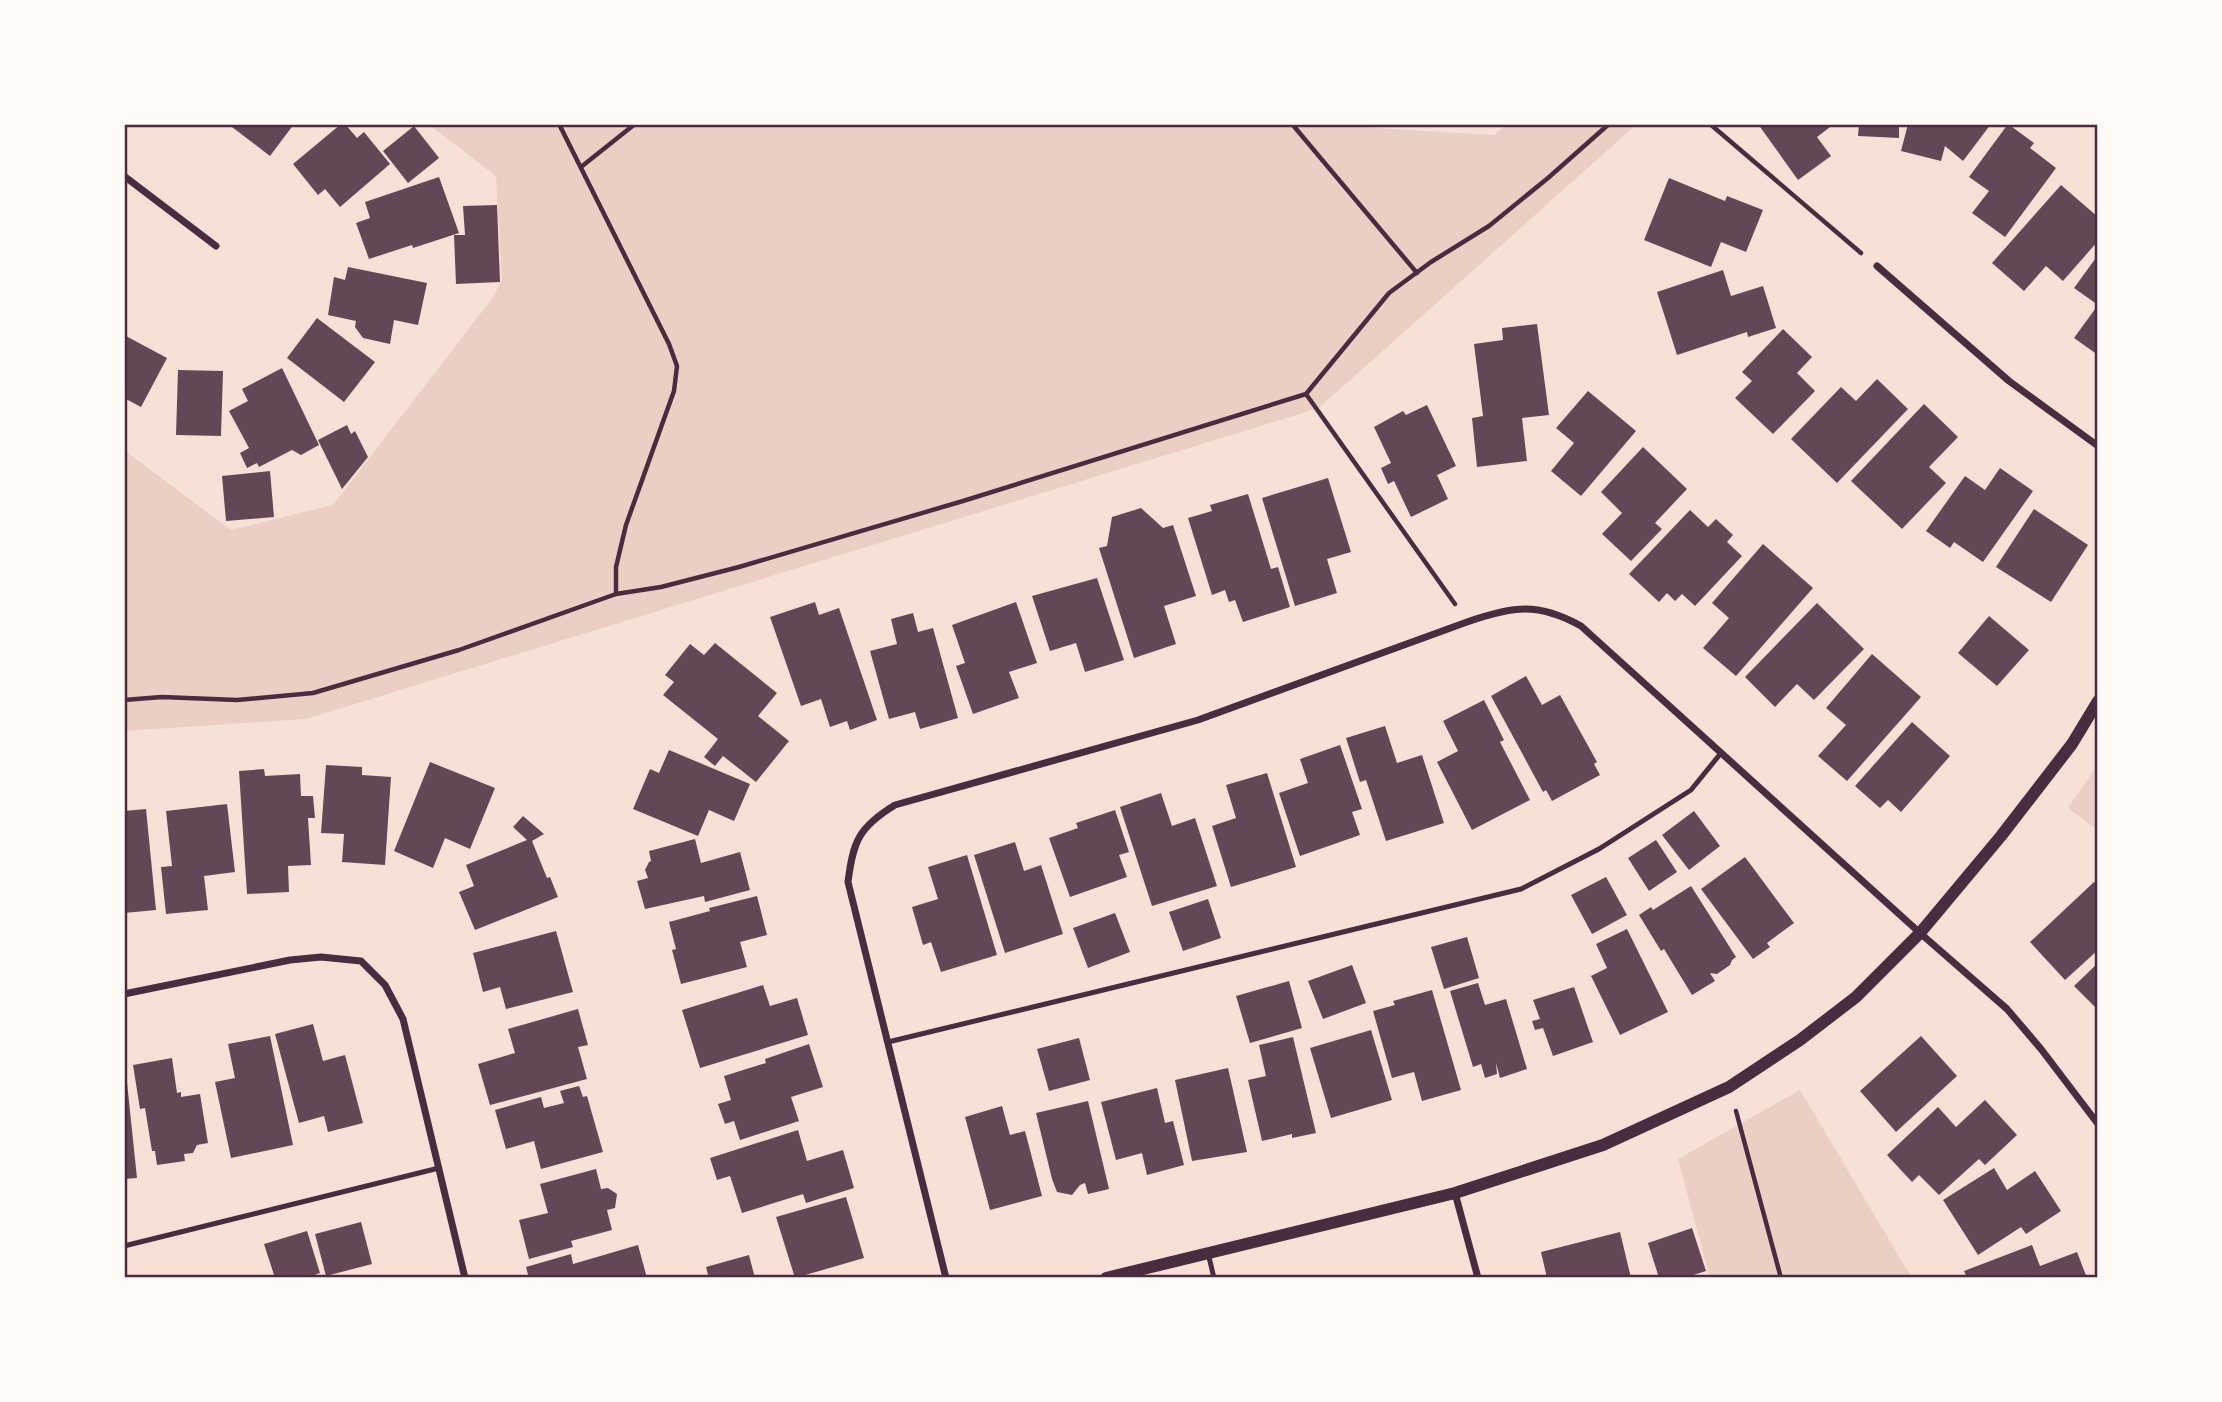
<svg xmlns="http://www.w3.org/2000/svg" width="2222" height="1402" viewBox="0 0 2222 1402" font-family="Lora,serif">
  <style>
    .green { fill: #ebcfc5 }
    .building { fill: #644757 }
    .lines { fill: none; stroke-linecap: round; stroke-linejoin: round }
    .path { stroke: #4a2c40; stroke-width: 4.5 }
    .service { stroke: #4a2c40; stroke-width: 5 }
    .minor { stroke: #4a2c40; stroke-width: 7 }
    .tertiary { stroke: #4a2c40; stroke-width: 12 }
    .neatline { fill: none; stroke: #4a2c40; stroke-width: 2.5 }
  </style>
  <rect width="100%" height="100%" fill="#f7e1d7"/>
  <g class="green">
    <polygon points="428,124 1371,124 1375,128 1494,135 1507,124 1637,124 1319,408 306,719 124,731 124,450 231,530 333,505 494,296 502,279 496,176"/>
    <polygon points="2098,764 2098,830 2068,808"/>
    <polygon points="1800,1090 1912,1278 1710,1278 1678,1159"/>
  </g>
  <g class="building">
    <polygon points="228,124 294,124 270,156"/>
    <polygon points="341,124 345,124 357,138 364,132 390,164 340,207 325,189 318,195 293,164"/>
    <polygon points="1758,124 1834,124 1817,137 1831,156 1798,180"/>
    <polygon points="1859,124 1899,124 1899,138 1858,136"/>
    <polygon points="1908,124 1991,124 1963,161 1945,146 1941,161 1901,151"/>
    <polygon points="2008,124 2034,143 2030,148 2056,168 2005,237 1972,213 1989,191 1969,177"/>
    <polygon points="414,126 439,158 408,183 383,151"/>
    <polygon points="439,177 459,233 413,248 412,245 369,259 356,223 370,218 365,202"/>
    <polygon points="1669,178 1725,201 1727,196 1763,210 1746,252 1721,242 1711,267 1644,240"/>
    <polygon points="2061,185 2098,217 2098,241 2063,281 2046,266 2024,291 1992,263"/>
    <polygon points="497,205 500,282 456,284 454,235 465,235 463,206"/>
    <polygon points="2098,255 2098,305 2074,288"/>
    <polygon points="348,267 427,283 418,325 394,320 390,344 363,338 355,327 356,321 328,315 334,277 345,280"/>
    <polygon points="1723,270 1731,296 1763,286 1776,328 1748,337 1747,332 1677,355 1657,292"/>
    <polygon points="2098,305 2098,355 2074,338"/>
    <polygon points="317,318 375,362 344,402 287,358"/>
    <polygon points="1537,324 1549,415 1522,418 1527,461 1477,467 1472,418 1483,416 1474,344 1503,340 1502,328"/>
    <polygon points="1783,329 1812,357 1797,373 1815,391 1773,434 1735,398 1752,381 1742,372"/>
    <polygon points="124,335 167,358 141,407 124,398"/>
    <polygon points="282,368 319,445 301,455 292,450 259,467 257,463 247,468 240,453 249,448 229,411 248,401 242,389"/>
    <polygon points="178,370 223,371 221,436 176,435"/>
    <polygon points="1877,379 1908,409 1837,483 1791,439 1841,387 1856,401"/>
    <polygon points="1588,391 1636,431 1581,496 1551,471 1574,443 1556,428"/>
    <polygon points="1924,404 1958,437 1929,467 1946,483 1902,529 1851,481"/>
    <polygon points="1427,405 1456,466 1437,475 1448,499 1411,517 1394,481 1388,484 1381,468 1391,463 1374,427 1403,411 1406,415"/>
    <polygon points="347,425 351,434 355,431 368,457 342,489 318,440"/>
    <polygon points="1643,447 1687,489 1655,523 1662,529 1631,561 1602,534 1622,513 1601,492"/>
    <polygon points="2000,468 2033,491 1983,562 1954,542 1950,548 1926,531 1965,476 1985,490"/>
    <polygon points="270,471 274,517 226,521 222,476"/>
    <polygon points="1328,478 1351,552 1327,559 1337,593 1295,606 1262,498"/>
    <polygon points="1248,494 1271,569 1278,567 1290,607 1243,622 1235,600 1229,602 1225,590 1212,595 1188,518 1212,511 1210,505"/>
    <polygon points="1141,508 1163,528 1173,525 1196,596 1164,606 1176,644 1134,658 1099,548 1107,546 1112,517"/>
    <polygon points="2034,509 2088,545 2051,602 1996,567"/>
    <polygon points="1690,510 1708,527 1716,519 1733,535 1727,542 1742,556 1695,606 1682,594 1675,601 1667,593 1659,602 1629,574"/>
    <polygon points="1763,544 1813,588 1736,676 1703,648 1729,618 1712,603"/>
    <polygon points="1097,578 1124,660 1085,672 1076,643 1050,651 1032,596"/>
    <polygon points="815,602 819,615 839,608 877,720 850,730 847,721 830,727 821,699 801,706 770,617"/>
    <polygon points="1016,602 1037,663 1009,672 1019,698 973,714 956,666 965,663 952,625"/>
    <polygon points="1817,603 1864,649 1814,700 1797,684 1775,707 1745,677"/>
    <polygon points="913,613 918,632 933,628 958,718 920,729 915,712 889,719 870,651 897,644 891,619"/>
    <polygon points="1989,616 2029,650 1997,686 1958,653"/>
    <polygon points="715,643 777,693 758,716 789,741 756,782 723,756 715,766 704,757 718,739 663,695 674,682 665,675 690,644 704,655"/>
    <polygon points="1872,654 1921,697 1847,781 1818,756 1846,725 1826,708"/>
    <polygon points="1526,676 1542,705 1560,695 1597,762 1594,764 1600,775 1552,801 1546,790 1543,792 1491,696"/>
    <polygon points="1484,700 1504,740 1500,742 1530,800 1472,830 1437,762 1458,751 1443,721"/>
    <polygon points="1912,722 1950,756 1901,812 1888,800 1880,808 1855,786"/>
    <polygon points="1385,726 1397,763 1422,755 1444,823 1386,841 1366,780 1360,782 1346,738"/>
    <polygon points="1340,745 1362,809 1352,812 1360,835 1300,856 1279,793 1308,783 1300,759"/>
    <polygon points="669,750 750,784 734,821 709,810 698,836 633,809 650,769 659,773"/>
    <polygon points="430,762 495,788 470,849 445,838 433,868 394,851"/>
    <polygon points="326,765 362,767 362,775 391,777 385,865 342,862 344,834 321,833"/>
    <polygon points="264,769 265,776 300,774 301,796 313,796 315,818 308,818 311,865 288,866 289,892 247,894 239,771"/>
    <polygon points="1267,773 1296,867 1231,887 1212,826 1236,818 1226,785"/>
    <polygon points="1161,793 1172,826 1195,818 1217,886 1152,906 1120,807"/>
    <polygon points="227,804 235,872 204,876 208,910 166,914 161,867 172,866 166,811"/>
    <polygon points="146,809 156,910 124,913 124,811"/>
    <polygon points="1115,810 1129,852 1119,855 1127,877 1070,897 1049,838 1078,828 1076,823"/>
    <polygon points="1694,811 1720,846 1689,870 1662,835"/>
    <polygon points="523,816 544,834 532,841 547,878 550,877 558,897 475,930 459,892 474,886 466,865 527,840 513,827"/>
    <polygon points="695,839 701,863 740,852 750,890 705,902 704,896 645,909 637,881 648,878 645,870 649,862 651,861 649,851"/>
    <polygon points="1656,840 1677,872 1649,891 1628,858"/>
    <polygon points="1015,842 1024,871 1041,865 1063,934 1005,953 974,855"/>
    <polygon points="967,855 997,955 941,972 931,942 923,945 912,907 938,899 928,867"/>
    <polygon points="1745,857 1794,923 1767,943 1770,947 1753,959 1701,889"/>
    <polygon points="1606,877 1627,915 1592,934 1571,895"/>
    <polygon points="2094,882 2098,886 2098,950 2065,980 2030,942"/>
    <polygon points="1691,886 1736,957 1732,960 1730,965 1717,974 1710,973 1715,981 1692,995 1664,949 1661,951 1639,915 1651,907 1653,910"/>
    <polygon points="757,896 767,935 740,942 747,967 681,984 672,950 676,949 669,922 710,911 709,908"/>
    <polygon points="1208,899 1221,938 1183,951 1169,912"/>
    <polygon points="1115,913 1130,952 1088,968 1073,928"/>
    <polygon points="1627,929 1668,1012 1620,1035 1591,976 1607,968 1596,944"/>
    <polygon points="556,931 573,992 506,1009 500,987 483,992 473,953"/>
    <polygon points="1467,937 1479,978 1444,989 1431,947"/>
    <polygon points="2098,963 2098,1010 2074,986"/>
    <polygon points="1352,965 1366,1003 1323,1019 1308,981"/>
    <polygon points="1289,981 1302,1028 1250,1043 1236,996"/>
    <polygon points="1478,983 1485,1005 1506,999 1527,1069 1500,1078 1496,1063 1497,1074 1485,1078 1481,1064 1473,1067 1450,991"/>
    <polygon points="763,985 770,1006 797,998 808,1035 700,1068 682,1010"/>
    <polygon points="1574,987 1593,1042 1553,1056 1543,1028 1535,1030 1532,1021 1540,1019 1533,1000"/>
    <polygon points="1432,990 1461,1090 1422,1101 1414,1072 1392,1078 1373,1011 1395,1005 1393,1001"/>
    <polygon points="578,1009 588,1045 578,1047 587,1079 490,1105 478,1064 515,1053 508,1029"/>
    <polygon points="313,1024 323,1061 345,1055 363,1123 328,1132 324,1116 299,1123 275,1034"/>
    <polygon points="1371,1030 1392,1100 1331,1118 1310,1048"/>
    <polygon points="270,1036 293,1145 231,1158 215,1082 235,1078 228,1044"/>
    <polygon points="1921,1036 1957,1076 1896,1132 1860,1091"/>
    <polygon points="1293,1037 1316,1133 1292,1138 1292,1134 1262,1141 1248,1080 1266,1076 1259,1045"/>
    <polygon points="1079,1038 1090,1080 1049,1091 1037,1049"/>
    <polygon points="809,1044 823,1087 791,1097 799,1121 740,1140 734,1121 725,1124 718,1104 731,1100 724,1076 766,1063 765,1059"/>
    <polygon points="172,1058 177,1093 181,1092 181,1097 200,1094 208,1143 197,1145 193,1153 184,1154 185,1161 157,1165 155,1151 152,1151 145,1108 140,1109 133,1065"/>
    <polygon points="1228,1068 1247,1152 1192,1161 1175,1080"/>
    <polygon points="124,1073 126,1073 137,1178 124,1179"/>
    <polygon points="579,1086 583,1097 587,1096 603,1152 541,1169 534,1141 506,1149 495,1110 541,1097 544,1108 564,1103 560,1091"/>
    <polygon points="1157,1088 1165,1123 1173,1121 1184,1165 1147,1175 1142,1153 1116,1160 1101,1102"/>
    <polygon points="1985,1100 2017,1135 1985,1165 1979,1159 1939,1195 1919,1175 1912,1182 1887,1155 1938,1107 1956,1127"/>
    <polygon points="1088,1101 1109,1189 1088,1194 1085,1183 1080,1185 1072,1195 1057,1192 1052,1179 1036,1113"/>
    <polygon points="1002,1106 1010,1135 1025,1131 1042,1196 990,1210 965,1117"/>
    <polygon points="798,1130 807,1161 843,1150 854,1188 806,1203 803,1194 742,1213 730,1176 717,1180 710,1158"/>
    <polygon points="1994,1168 2007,1190 2035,1171 2061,1211 2026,1234 2021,1227 1978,1255 1943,1200"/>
    <polygon points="596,1169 601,1189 608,1188 617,1194 615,1208 607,1210 612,1230 571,1241 573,1247 529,1259 519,1220 548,1213 540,1184"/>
    <polygon points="846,1197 864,1258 795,1278 776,1217"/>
    <polygon points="361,1222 372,1264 326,1276 315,1234"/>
    <polygon points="1692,1228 1706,1271 1684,1278 1659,1278 1648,1243"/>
    <polygon points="307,1231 320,1273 306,1278 275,1278 264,1244"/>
    <polygon points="1620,1232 1631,1278 1547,1278 1541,1252"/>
    <polygon points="638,1245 647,1278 529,1278 526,1267 571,1254 573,1264"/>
    <polygon points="2032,1245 2040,1266 2077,1252 2087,1278 1967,1278 1964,1271"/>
    <polygon points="749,1255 755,1278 709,1278 706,1267"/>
  </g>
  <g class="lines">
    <g class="path">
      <polyline points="559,124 669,344 677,366 674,391 626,525 616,567 616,594"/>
      <polyline points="1292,124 1417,273"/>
      <polyline points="1710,124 1861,253"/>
      <polyline points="581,167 635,124"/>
      <polyline points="1306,394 1455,604"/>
      <polyline points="124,700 162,697 237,700 313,693 459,650 616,594 661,587 739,567 963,501 1306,394 1389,293 1431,262 1489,226 1548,178 1609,124"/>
      <polyline points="1736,1111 1781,1278"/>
    </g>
    <g class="service">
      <polyline points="888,1042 1521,889 1599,849 1691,790 1721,753"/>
      <polyline points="124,1246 439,1168"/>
      <polyline points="1208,1253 1214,1278"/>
    </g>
    <g class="minor">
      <polyline points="124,176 216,246"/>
      <polyline points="1877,266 2009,381 2098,446"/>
      <polyline points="124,994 290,960 321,957 361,961 385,985 403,1019 465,1278"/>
      <polyline points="1455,1193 1478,1278"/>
      <path d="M946,1278L848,882C853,841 859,827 895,805L1198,720L1467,622C1513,606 1538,602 1581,626L1920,933L2007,1009L2041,1049L2098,1124"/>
    </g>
    <polyline class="tertiary" points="1106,1278 1455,1193 1603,1145 1729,1087 1800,1040 1856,997 1920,933 2001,836 2072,744 2098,701"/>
  </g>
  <rect width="2222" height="1402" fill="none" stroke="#fffaf5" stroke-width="252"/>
  <rect x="126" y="126" width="1970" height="1150" class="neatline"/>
</svg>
